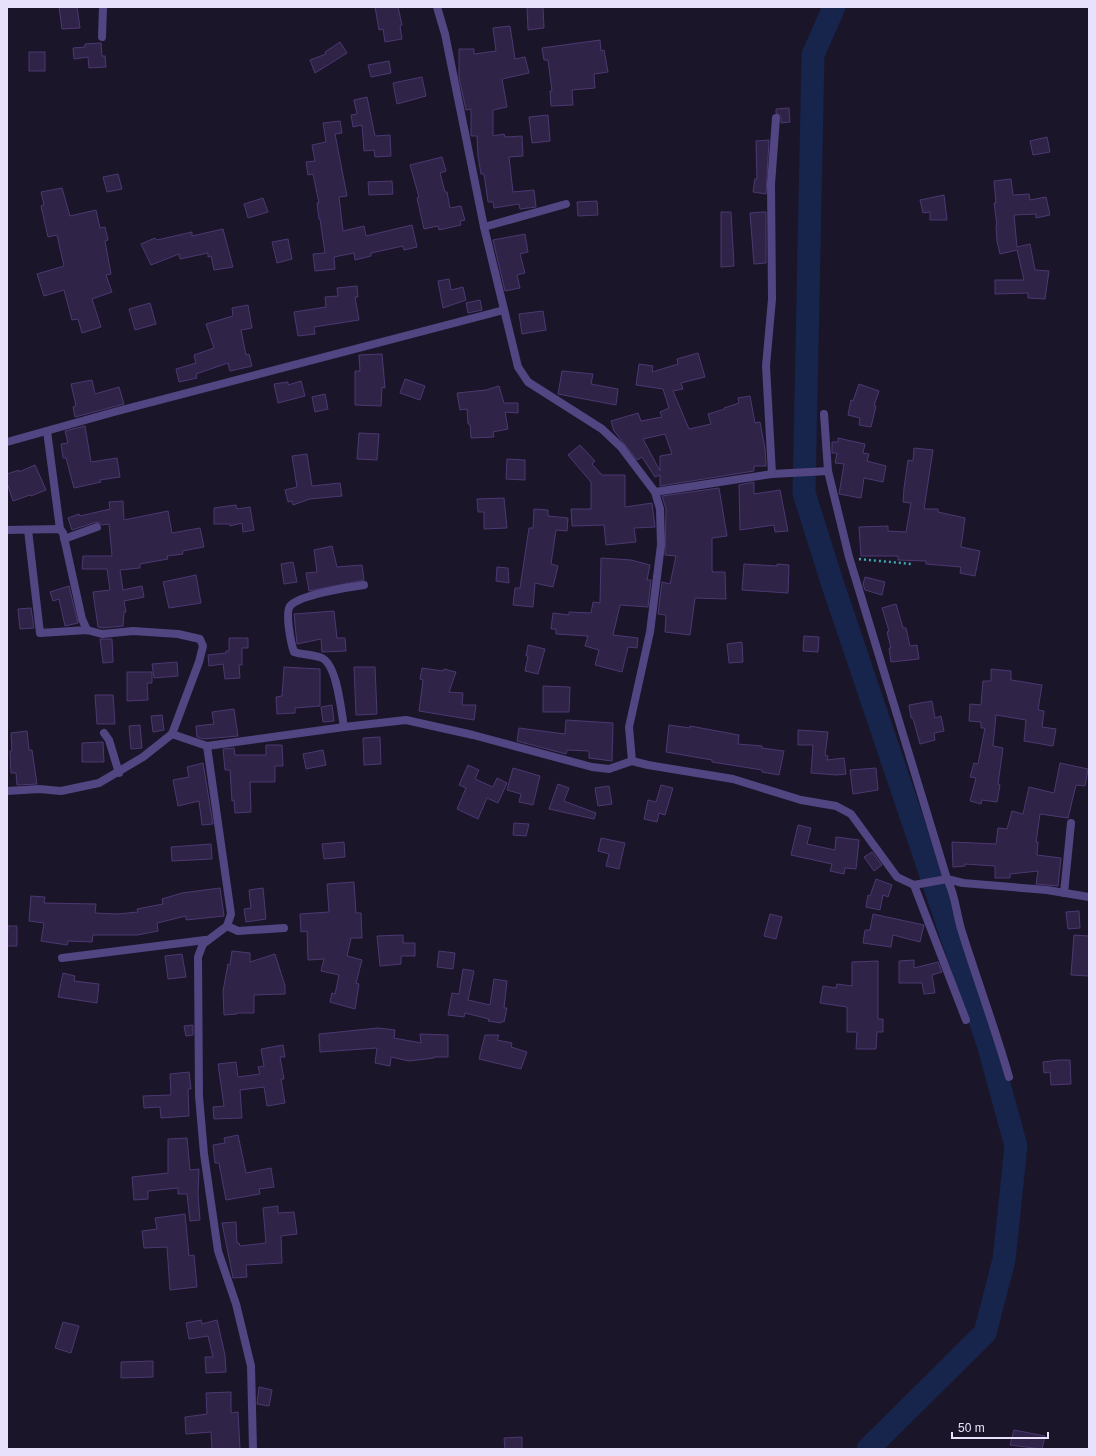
<svg xmlns="http://www.w3.org/2000/svg" width="1096" height="1456" viewBox="0 0 1096 1456" font-family="Helvetica,sans-serif">
  <style>
    .lines { fill: none; stroke-linecap: round; stroke-linejoin: round }
    .river { stroke: #17244b; stroke-width: 23 }
    .building { fill: #302348; stroke: #4c3871; fill-rule: evenodd }
    .path { stroke: #42a6ae; stroke-width: 2.5; stroke-dasharray: 2 3; stroke-linecap: butt }
    .minor { stroke: #514682; stroke-width: 8 }
  </style>
  <rect width="100%" height="100%" fill="#1b1529"/>
  <g class="lines">
    <polyline class="river" points="834,7 813,55 804,493 832,582 988,1044 1016,1146 1004,1260 985,1333 868,1449"/>
  </g>
  <g class="building">
    <polygon points="59,7 77,7 80,28 62,29"/>
    <polygon points="375,7 398,7 402,25 400,26 402,39 385,42 383,29 379,30"/>
    <polygon points="527,7 543,7 544,28 528,30"/>
    <polygon points="510,26 515,59 525,57 529,73 502,79 507,107 493,110 493,136 504,134 505,137 522,136 523,156 509,157 513,192 534,190 536,207 520,209 519,204 494,208 493,202 488,202 484,174 481,174 478,156 477,136 471,136 471,109 466,110 459,78 459,49 474,49 474,54 496,51 493,28"/>
    <polygon points="600,40 601,51 604,50 608,72 594,74 595,88 572,90 573,105 551,106 550,91 552,91 548,60 544,60 542,48"/>
    <polygon points="340,42 347,53 315,73 310,60 326,54 325,52"/>
    <polygon points="101,43 102,56 105,56 106,67 89,68 88,57 74,59 73,48 85,47 85,44"/>
    <rect x="29" y="52" width="16" height="19"/>
    <polygon points="389,61 391,73 371,77 368,65"/>
    <polygon points="422,77 426,96 397,104 393,83"/>
    <polygon points="367,97 375,136 390,135 391,156 375,157 374,150 364,151 362,125 353,127 351,115 357,114 354,100"/>
    <polygon points="789,108 790,122 781,123 781,116 776,113 776,109"/>
    <polygon points="548,115 550,141 532,143 529,117"/>
    <polygon points="340,121 342,133 335,134 347,196 339,197 343,231 364,226 366,236 412,225 417,247 404,250 403,246 371,253 371,256 355,260 354,253 334,257 335,269 315,271 313,254 325,253 320,219 319,219 317,203 319,203 313,174 308,175 306,162 315,161 312,145 326,142 323,123"/>
    <polygon points="1047,137 1050,152 1033,155 1030,141"/>
    <polygon points="769,140 766,194 753,192 755,179 757,179 756,141"/>
    <polygon points="442,157 446,171 440,173 445,192 447,192 450,208 461,206 465,220 460,221 461,225 439,230 438,226 424,229 417,198 419,197 410,165"/>
    <polygon points="118,174 122,189 107,192 103,177"/>
    <polygon points="1011,179 1013,195 1029,194 1030,200 1046,197 1050,215 1036,218 1036,214 1014,215 1017,247 1030,244 1035,270 1049,271 1045,299 1028,298 1028,293 995,294 995,280 1024,280 1017,250 1000,254 997,241 996,225 997,225 994,203 996,203 994,181"/>
    <polygon points="392,181 393,194 369,195 368,182"/>
    <polygon points="62,188 70,216 96,210 100,228 105,227 108,240 105,241 111,274 106,275 112,292 92,299 101,327 82,333 78,319 72,320 64,290 44,296 37,274 64,266 57,235 48,237 41,206 44,205 41,192"/>
    <polygon points="944,195 947,220 930,220 930,212 923,213 920,200"/>
    <polygon points="263,198 268,212 248,218 244,204"/>
    <polygon points="597,201 598,215 578,216 577,202"/>
    <polygon points="721,212 731,212 734,266 721,267"/>
    <polygon points="762,212 766,212 766,263 754,264 750,213"/>
    <polygon points="223,229 233,267 214,270 211,256 208,257 208,253 180,259 179,254 151,265 141,244 155,238 157,240 192,232 192,236"/>
    <polygon points="525,234 528,252 520,254 525,273 517,275 520,288 505,291 493,240"/>
    <polygon points="288,239 292,259 277,263 272,242"/>
    <polygon points="449,279 451,290 463,287 466,300 443,308 438,281"/>
    <polygon points="357,286 358,297 355,297 359,320 314,327 315,334 298,336 294,312 326,307 325,297 338,296 337,288"/>
    <polygon points="480,300 482,310 468,313 466,303"/>
    <polygon points="150,303 156,324 135,330 129,309"/>
    <polygon points="248,305 252,328 241,330 246,355 249,354 252,366 230,371 228,363 196,374 197,378 179,382 176,369 196,363 194,355 214,348 206,324 233,316 232,308"/>
    <polygon points="543,311 546,330 522,334 519,314"/>
    <path d="M698,353L705,377L681,383L683,389L673,391L689,429L711,424L708,414L725,409L724,408L739,403L738,398L750,396L755,423L760,422L765,449L766,466H754V471L660,486V475L655,477L642,457L637,460L614,431L611,421L638,413L641,421L662,417L660,412L669,408L663,389L636,385L639,364L653,366L652,372L678,364L677,359ZM665,434L672,454L660,456V471L643,439Z"/>
    <polygon points="382,354 385,388 382,387 381,406 355,405 355,371 360,371 359,355"/>
    <polygon points="562,371 593,374 591,384 618,389 616,405 558,394"/>
    <polygon points="405,379 425,386 420,400 400,393"/>
    <polygon points="92,380 95,394 119,387 124,404 75,417 73,407 76,406 71,384"/>
    <polygon points="301,381 305,396 278,403 274,384 288,382 288,385"/>
    <polygon points="859,384 879,391 874,406 876,406 871,427 859,425 860,418 848,415 851,400 853,401"/>
    <polygon points="499,386 504,403 518,403 518,413 505,412 508,429 493,432 494,437 471,438 470,424 468,424 467,409 460,410 457,393 486,390"/>
    <polygon points="325,394 328,409 315,412 312,397"/>
    <polygon points="85,426 91,462 117,458 120,477 100,480 101,482 74,488 66,458 63,458 61,444 68,443 65,431"/>
    <polygon points="359,433 379,434 377,460 357,459"/>
    <polygon points="838,438 865,444 863,453 869,454 867,461 886,466 883,482 864,478 861,498 839,494 844,464 835,463 837,453 832,453 832,442 838,442"/>
    <polygon points="580,445 595,461 592,464 602,475 625,475 625,507 652,503 655,527 634,528 636,542 606,545 604,525 572,526 571,509 591,509 591,482 568,455"/>
    <polygon points="914,448 933,450 924,509 938,509 938,512 965,518 961,547 980,551 975,576 960,573 961,567 926,564 926,561 898,560 898,556 861,556 859,527 888,526 888,531 906,532 911,503 903,502 904,488 908,460 913,461"/>
    <polygon points="307,454 312,486 340,483 342,496 310,499 293,505 292,501 288,502 285,490 297,487 292,456"/>
    <polygon points="507,459 525,460 525,480 506,479"/>
    <polygon points="35,465 46,490 31,496 30,495 13,501 7,483 7,474 19,470 19,472"/>
    <polygon points="754,482 754,494 780,490 788,531 775,532 774,525 740,530 739,485"/>
    <polygon points="719,488 727,536 712,538 712,570 713,572 725,572 726,599 695,598 690,635 665,632 666,615 658,614 662,582 670,584 676,556 665,555 666,509 662,496"/>
    <polygon points="504,498 507,528 484,529 484,512 478,512 477,499"/>
    <polygon points="123,501 124,520 168,511 172,533 200,528 204,547 182,551 183,554 167,556 168,559 140,564 140,568 120,570 123,590 142,586 144,597 124,601 126,612 124,612 123,626 102,628 98,627 93,592 110,590 107,569 82,569 83,556 112,556 109,524 102,525 100,523 96,522 72,530 68,518 79,514 80,516 110,509 109,502"/>
    <polygon points="236,505 237,509 250,507 254,530 243,532 242,523 230,526 230,524 214,524 214,508"/>
    <polygon points="534,509 548,510 548,516 568,518 567,531 556,530 551,564 558,566 553,587 535,583 533,607 513,605 515,588 520,588 529,528 533,528"/>
    <polygon points="332,546 337,567 362,565 364,580 309,591 306,573 317,572 314,550"/>
    <polygon points="601,558 631,560 650,565 647,580 651,580 648,607 620,605 613,635 638,638 637,648 628,647 622,672 595,665 599,650 585,646 588,636 556,634 556,629 551,629 553,613 569,615 569,612 591,613 593,602 600,603"/>
    <polygon points="293,562 297,582 284,584 281,564"/>
    <polygon points="744,564 777,566 777,564 789,565 788,593 742,590"/>
    <polygon points="497,567 508,568 509,583 496,581"/>
    <polygon points="196,575 201,603 169,608 163,582"/>
    <polygon points="865,577 885,582 882,595 865,590 863,584"/>
    <polygon points="69,586 78,623 65,626 59,599 53,601 50,592"/>
    <polygon points="896,604 903,628 906,628 910,646 917,645 919,659 891,662 889,648 891,648 887,632 889,631 882,608"/>
    <polygon points="31,608 34,628 20,629 18,609"/>
    <polygon points="334,611 337,638 345,638 346,651 322,652 321,639 297,644 294,614"/>
    <polygon points="804,636 819,637 818,652 803,651"/>
    <polygon points="229,638 248,638 248,648 242,648 242,665 239,665 240,678 225,679 223,664 209,666 208,655 226,653 226,651 229,651"/>
    <polygon points="100,639 112,639 113,662 103,663"/>
    <polygon points="742,642 743,662 729,663 727,644"/>
    <polygon points="528,645 545,649 538,674 525,671 528,656 526,656"/>
    <polygon points="177,662 178,676 154,678 152,664"/>
    <polygon points="284,667 320,669 320,706 295,708 295,713 277,714 276,697 282,696"/>
    <polygon points="354,667 375,667 377,714 356,715"/>
    <polygon points="422,668 443,671 444,669 456,672 449,692 463,693 462,705 476,705 474,720 419,711 423,680 420,679"/>
    <polygon points="991,669 1011,671 1011,680 1042,685 1038,710 1044,711 1042,727 1056,729 1053,746 1024,741 1026,720 996,715 993,746 1003,748 998,784 1000,785 997,802 982,800 981,804 970,801 976,778 970,777 974,763 978,764 985,728 981,728 981,722 969,721 970,704 981,705 983,681 991,681"/>
    <polygon points="127,672 152,672 152,683 147,683 148,700 127,701"/>
    <polygon points="543,686 570,687 569,712 543,712"/>
    <polygon points="95,695 113,695 115,724 97,724"/>
    <polygon points="932,701 935,718 941,716 944,731 934,733 935,740 920,744 913,718 911,718 909,705"/>
    <polygon points="332,705 334,721 323,722 321,707"/>
    <polygon points="234,709 238,736 204,739 197,737 196,726 214,724 212,712"/>
    <polygon points="162,715 164,730 153,732 151,716"/>
    <polygon points="566,720 613,723 612,761 589,758 589,751 567,750 566,754 517,741 519,728 565,734"/>
    <polygon points="140,725 142,748 131,749 129,726"/>
    <polygon points="669,725 690,728 690,726 739,735 738,744 762,746 762,748 784,751 779,775 762,772 762,770 712,762 712,760 666,752"/>
    <polygon points="798,730 828,732 825,755 828,756 827,760 844,758 846,774 837,775 811,773 813,745 798,745"/>
    <polygon points="27,731 29,750 32,750 37,784 17,785 16,773 11,773 10,751 12,751 11,733"/>
    <polygon points="380,737 381,764 364,765 363,738"/>
    <polygon points="103,742 104,762 82,762 82,743"/>
    <polygon points="266,745 282,745 283,766 275,766 275,782 250,782 251,812 235,813 234,800 232,801 230,770 225,770 223,749 234,748 235,755 266,755"/>
    <polygon points="323,750 326,765 306,769 303,754"/>
    <polygon points="203,763 213,824 202,825 199,801 178,806 173,780 189,777 187,767"/>
    <polygon points="1060,763 1088,769 1085,786 1076,785 1068,818 1040,814 1036,842 1038,842 1037,855 1061,858 1058,886 1036,884 1038,871 1010,874 1010,878 995,878 995,866 965,864 965,866 953,867 952,842 996,844 998,828 1007,829 1012,811 1023,814 1029,787 1054,793"/>
    <polygon points="468,765 479,770 475,779 493,787 497,778 507,783 498,803 487,798 478,819 457,809 466,788 459,785"/>
    <polygon points="513,768 540,776 533,805 519,802 521,794 507,790"/>
    <polygon points="876,768 878,790 853,794 850,770"/>
    <polygon points="558,784 569,788 564,801 596,813 594,819 549,809"/>
    <polygon points="661,785 673,788 665,815 659,813 657,822 644,819 648,800 656,802"/>
    <polygon points="609,786 612,804 598,806 595,788"/>
    <polygon points="514,823 529,824 526,836 513,835"/>
    <polygon points="798,825 811,828 807,844 835,850 836,837 859,840 856,869 845,868 844,874 830,871 832,864 791,855"/>
    <polygon points="601,838 625,843 619,869 606,866 609,854 598,851"/>
    <polygon points="344,842 345,857 324,859 322,844"/>
    <polygon points="211,844 212,859 172,861 171,847"/>
    <polygon points="872,852 882,865 874,871 864,857"/>
    <polygon points="876,879 892,885 888,897 883,895 880,910 866,907 868,895 870,896"/>
    <polygon points="354,882 356,913 361,913 362,938 351,938 347,956 362,960 356,983 359,984 355,1009 330,1002 332,993 335,994 339,975 321,971 324,959 308,960 307,931 301,932 300,914 329,912 327,884"/>
    <polygon points="220,888 224,916 186,920 186,916 157,923 158,931 137,935 93,935 92,942 68,941 67,945 41,941 44,923 29,921 31,896 45,897 44,903 96,904 95,913 117,914 138,912 137,909 163,904 162,899 182,893"/>
    <polygon points="263,888 266,919 246,922 244,909 251,908 249,890"/>
    <polygon points="1079,911 1080,928 1068,929 1066,912"/>
    <polygon points="770,914 782,917 776,939 764,936"/>
    <polygon points="873,914 924,925 920,942 893,935 891,947 863,943 865,930 870,930"/>
    <polygon points="8,926 17,926 17,946 7,946"/>
    <polygon points="403,935 403,943 415,943 415,956 401,956 401,964 380,966 377,936"/>
    <polygon points="1074,935 1089,936 1089,976 1071,975"/>
    <polygon points="232,951 250,953 250,962 275,954 285,986 285,994 254,995 254,1013 237,1013 237,1014 224,1015 223,991 228,964 230,965"/>
    <polygon points="439,951 455,953 453,969 437,967"/>
    <polygon points="182,954 186,977 168,979 165,956"/>
    <polygon points="914,960 914,968 938,962 942,972 932,975 935,993 924,994 922,983 899,983 899,961"/>
    <polygon points="878,961 878,1019 883,1019 883,1032 877,1032 876,1049 856,1049 857,1032 847,1032 847,1007 820,1003 823,986 836,988 837,984 852,986 852,962"/>
    <polygon points="463,969 474,971 468,1000 490,1005 494,979 507,981 504,1008 507,1008 504,1022 502,1021 501,1023 488,1021 489,1019 465,1013 464,1017 448,1015 452,993 459,994"/>
    <polygon points="63,973 75,976 74,981 99,984 97,1003 58,997"/>
    <polygon points="193,1025 193,1035 186,1036 184,1026"/>
    <polygon points="378,1028 395,1030 394,1038 421,1043 420,1034 448,1035 448,1057 434,1057 434,1058 409,1061 391,1057 390,1066 375,1063 377,1048 320,1052 319,1034"/>
    <polygon points="485,1035 499,1035 497,1040 512,1043 511,1047 527,1052 521,1069 479,1059"/>
    <polygon points="283,1045 285,1057 280,1057 284,1079 281,1079 285,1103 267,1106 264,1087 240,1090 242,1118 214,1119 213,1107 224,1106 218,1064 236,1062 238,1077 260,1074 258,1067 264,1066 261,1049"/>
    <polygon points="1059,1060 1070,1060 1071,1084 1051,1085 1050,1072 1044,1073 1043,1062"/>
    <polygon points="189,1072 191,1089 188,1089 189,1116 161,1118 160,1107 144,1108 143,1096 171,1095 170,1074"/>
    <polygon points="238,1135 246,1173 271,1168 274,1187 259,1189 260,1194 226,1200 219,1163 215,1163 213,1145 225,1143 224,1138"/>
    <polygon points="187,1138 190,1170 199,1169 198,1194 200,1220 190,1221 187,1194 178,1194 178,1188 148,1191 148,1199 134,1200 132,1177 168,1173 168,1139"/>
    <polygon points="278,1206 278,1213 294,1212 297,1234 281,1236 282,1263 246,1265 247,1277 233,1278 222,1223 236,1222 237,1243 239,1243 240,1246 266,1243 263,1208"/>
    <polygon points="185,1214 189,1256 194,1255 197,1287 170,1290 167,1247 144,1248 142,1231 157,1229 155,1218"/>
    <polygon points="201,1320 202,1324 217,1320 225,1355 226,1372 206,1373 205,1357 213,1357 208,1336 189,1339 186,1323"/>
    <polygon points="63,1322 79,1326 71,1353 55,1348"/>
    <polygon points="153,1361 153,1377 121,1378 121,1362"/>
    <polygon points="259,1387 272,1390 269,1406 257,1404"/>
    <polygon points="231,1392 231,1413 238,1412 240,1449 212,1449 211,1432 186,1434 185,1417 207,1414 206,1393"/>
    <polygon points="1014,1430 1045,1436 1042,1449 1010,1445"/>
    <polygon points="522,1437 522,1449 505,1449 504,1438"/>
  </g>
  <g class="lines">
    <polyline class="path" points="859,559 911,564"/>
    <g class="minor">
      <polyline points="437,7 445,34 484,227 518,367 528,382 602,429 621,447 655,492 660,509 661,545 650,632 629,727 632,761 648,765 733,779 801,800 836,806 851,814 897,877 914,885 947,879 963,883 1047,890 1089,897"/>
      <polyline points="102,37 103,7"/>
      <polyline points="484,227 566,204"/>
      <path d="M824,414L828,471L849,557L947,879C956,896 956,914 962,932C977,980 995,1028 1009,1077"/>
      <polyline points="47,431 60,529"/>
      <polyline points="7,442 114,412 504,310"/>
      <polyline points="772,474 766,366 772,299 771,184 776,118"/>
      <polyline points="655,492 772,474 828,471"/>
      <polyline points="7,530 60,529 63,533 82,619 87,630"/>
      <polyline points="28,530 40,633 87,630 102,634 133,631 178,634 200,639 203,646 199,662 172,734"/>
      <polyline points="64,539 97,527"/>
      <path d="M344,727C341,710 337,665 322,658C313,654 303,655 294,652C291,644 285,613 290,606C299,595 349,587 364,585"/>
      <polyline points="104,733 109,740 119,773"/>
      <polyline points="207,746 231,914 227,926 203,944 198,957 199,1096 204,1154 218,1251 236,1304 251,1366 253,1449"/>
      <polyline points="7,791 39,789 61,791 99,783 143,757 172,734 207,746 344,727 406,720 473,735 592,767 609,769 632,761"/>
      <polyline points="914,885 966,1020"/>
      <polyline points="1064,893 1071,823"/>
      <polyline points="227,926 238,931 284,928"/>
      <polyline points="62,958 205,940"/>
    </g>
  </g>
  <rect width="1096" height="1456" fill="none" stroke="#e8e1fb" stroke-width="16"/>
  <path d="M952 1432v6h96v-6" fill="none" stroke="#e8e1fb" stroke-width="2"/>
  <text x="958" y="1432" font-size="12" fill="#e8e1fb" stroke="#1b1529" stroke-width="3" paint-order="stroke">50 m</text>
</svg>
